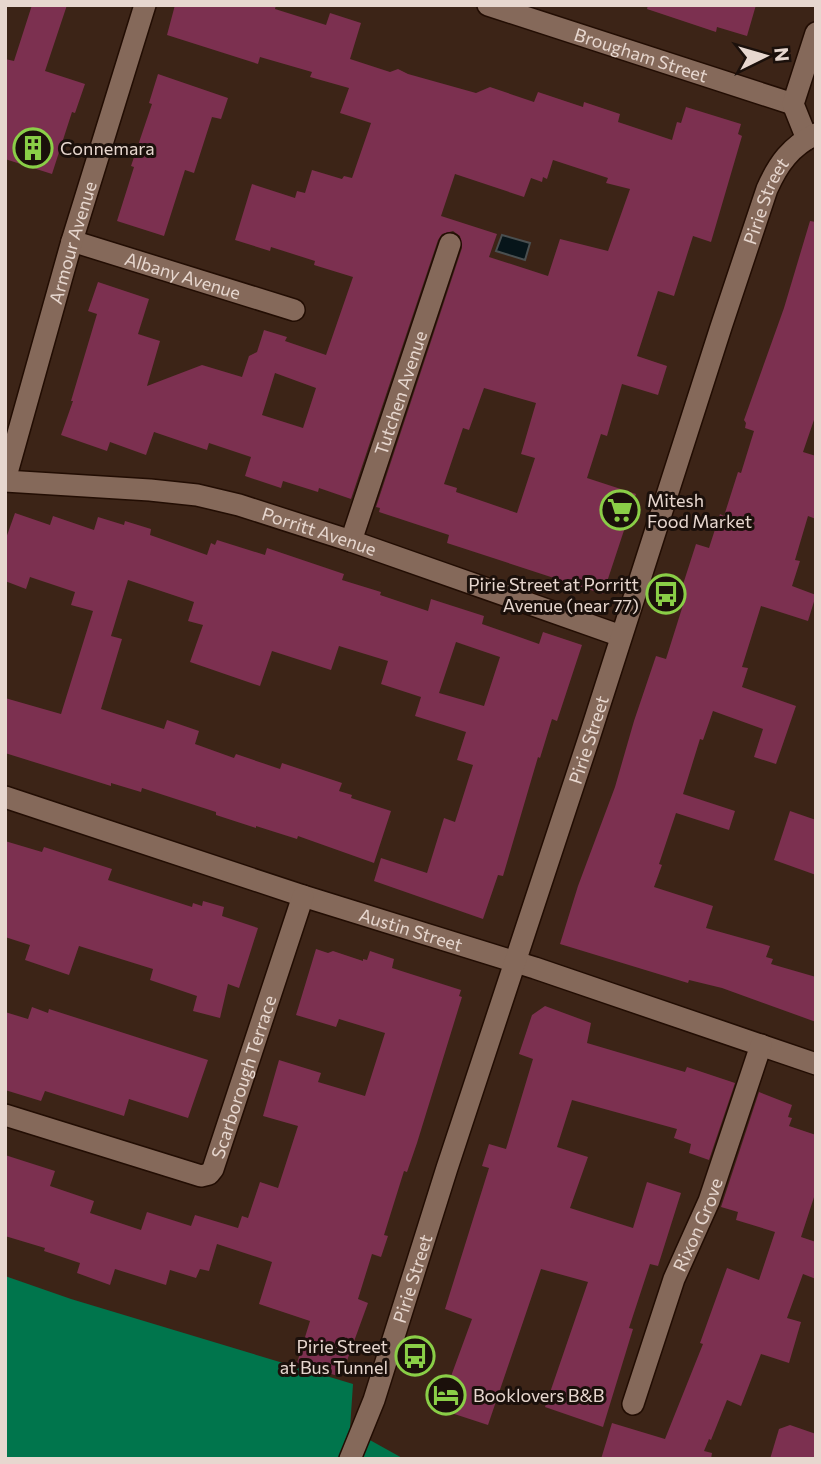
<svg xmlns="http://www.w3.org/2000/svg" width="821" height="1464" viewBox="0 0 821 1464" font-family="Commissioner,sans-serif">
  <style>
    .forest { fill: #00754c }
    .water { fill: #07151a; stroke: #4a4f50; stroke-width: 2 }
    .building { fill: #7c3050; fill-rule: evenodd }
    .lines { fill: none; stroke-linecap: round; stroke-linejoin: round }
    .street-casing { stroke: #220d03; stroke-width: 24 }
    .secondary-casing { stroke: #220d03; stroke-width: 24 }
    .street { stroke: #85695a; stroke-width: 21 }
    .secondary { stroke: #85695a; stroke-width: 21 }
    .labels { text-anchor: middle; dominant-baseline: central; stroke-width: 6; stroke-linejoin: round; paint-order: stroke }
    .street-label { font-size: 18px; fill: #e7d7cf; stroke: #1b100b }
    .poi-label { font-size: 18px; fill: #e7d7cf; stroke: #1b100b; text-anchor: start }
  </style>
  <rect width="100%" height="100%" fill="#3c2417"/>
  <polygon class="forest" points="5,1276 71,1299 353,1384 350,1429 404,1459 5,1459"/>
  <polygon class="water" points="502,235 530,243 525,260 496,251"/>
  <g class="building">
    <polygon points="32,5 67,5 45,71 85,84 75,113 72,112 52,174 5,159 5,59 14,61"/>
    <path d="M175,5H276L275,9L326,25L330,13L361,23L350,59L390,72L398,69L408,74L476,93L490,87L534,102L538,92L583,107L584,102L620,114L618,122L672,140L677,122L681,123L686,107L741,124L738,134L742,136L711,242L693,236L674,296L658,291L637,356L667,366L658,395L622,384L607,436L601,434L587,478L636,494L603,594L447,543L449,535L379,512L380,508L376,507L462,248L460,236L453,231L442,234L438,240L351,499L319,488L318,492L283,481L281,488L245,476L251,457L209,443L207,450L154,432L146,455L110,442L107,451L61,435L73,401H71L97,314L88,311L98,282L149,299L138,334L160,341L147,386L202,365L242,377L249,356L257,352L264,330L287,337L285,341L326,355L353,277L314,265L315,261L271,247L270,251L235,240L252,184L295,198L297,191L305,193L312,170L342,179L344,176L352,178L371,123L340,113L349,88L310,77L312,72L260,57L258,64L167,35ZM553,160L608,178L606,183L630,189L608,251L560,239L548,276L489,257L497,234L441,216L455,174L524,197L531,178L542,182L543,177L547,179ZM275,373L316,388L303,428L262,415ZM484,388L536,403L521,454L535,458L517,513L456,492L457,488L444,484L463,428L469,430Z"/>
    <polygon points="648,5 756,5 747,36 717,27 716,32 647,9"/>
    <polygon points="158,74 228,98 221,119 212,117 194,173 185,170 164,236 117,221 134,167 131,166 152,104 149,103"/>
    <polygon points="810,221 816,222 816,414 803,452 816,456 816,519 808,516 795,560 800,561 792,586 816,595 808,621 761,606 742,667 748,668 742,687 796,706 776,764 754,757 763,729 713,711 703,740 700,739 683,794 735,811 729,830 676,813 659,864 662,865 654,887 713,906 706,928 770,946 766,957 773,959 771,964 816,977 816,1022 722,988 689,980 688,983 560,944 578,886 615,787 634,721 656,656 666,659 683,605 677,603 696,544 709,548 720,514 724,516 738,472 741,473 754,431 745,428 746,423 744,420 784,308"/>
    <path d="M15,513L50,525L53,516L94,530L98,517L124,525L125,521L151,529L150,535L207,555L211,543L215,545L217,540L265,555L267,548L344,574L342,580L381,592L380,595L428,611L431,599L484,616L482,624L539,644L543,632L582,645L557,721L552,719L540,758L538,757L503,876L498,875L483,919L374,881L381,858L427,873L444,818L455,822L473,765L457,760L466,732L415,716L421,697L381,684L388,661L339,646L331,670L272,651L260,686L190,662L203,625L188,621L194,602L128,580L111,636L122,639L101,709L164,729L167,720L199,731L195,744L234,758L236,754L280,769L282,763L342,783L339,791L352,795L351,798L391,811L374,863L298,836L297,839L256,826V828L216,815V812L142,788L141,792L111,783V786L5,753V698L61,714L93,611L71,605L75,592L30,577L26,589L5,581V541ZM456,642L500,657L484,706L439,693Z"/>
    <polygon points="790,811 816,820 816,875 774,860"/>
    <polygon points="5,841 42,852 44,847 112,869 108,880 192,907 193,903 202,906 203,901 224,907 222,916 258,928 239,988 228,984 220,1018 193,1011 197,996 150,980 153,969 79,946 69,975 25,960 30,945 5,937"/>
    <polygon points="316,949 328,953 333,951 363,961 363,959 367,960 370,951 394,959 392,968 461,990 459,996 462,997 417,1143 407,1172 404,1171 384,1235 388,1236 381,1257 372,1254 358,1299 368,1303 341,1377 297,1363 310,1321 259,1304 272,1262 217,1244 209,1271 200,1269 196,1278 170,1270 166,1285 115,1269 110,1285 77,1273 80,1263 44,1251 45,1248 5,1236 5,1155 55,1171 50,1186 94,1201 90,1213 141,1230 147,1212 191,1226 195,1215 238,1228 242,1216 248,1218 260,1182 278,1188 298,1126 263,1116 279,1060 321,1073 318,1082 365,1096 385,1033 339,1019 336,1027 296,1015"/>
    <polygon points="545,1006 591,1023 587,1043 685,1072 687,1067 735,1083 709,1160 689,1153 691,1144 674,1138 677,1129 572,1100 557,1147 588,1157 570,1208 633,1228 647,1182 681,1193 658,1266 650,1264 629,1328 633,1329 603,1427 545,1407 588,1282 541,1269 488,1425 439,1409 472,1319 445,1309 489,1168 482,1166 489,1144 506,1149 533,1059 519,1054 532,1015"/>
    <polygon points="32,1007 48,1013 49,1009 208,1060 188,1118 129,1099 124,1116 45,1091 41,1101 5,1090 5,1012 28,1019"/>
    <polygon points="759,1092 792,1105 788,1117 792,1118 789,1126 816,1135 816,1191 801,1237 816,1242 816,1279 803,1274 787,1318 801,1322 789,1363 761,1354 741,1406 727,1400 711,1440 709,1439 704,1451 712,1453 711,1459 601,1459 612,1423 665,1439 703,1344 700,1343 727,1268 759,1280 775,1232 736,1220 738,1212 721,1207"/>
    <polygon points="790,1425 816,1434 816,1459 770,1459 779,1429"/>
  </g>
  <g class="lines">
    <g class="street-casing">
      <g id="street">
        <path id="s1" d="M488,5L793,104"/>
        <path id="s2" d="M72,241L294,310"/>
        <path id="s3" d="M5,480L72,241L145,5"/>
        <path id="s4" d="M5,481L150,490L197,495L239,505L351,541L621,636"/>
        <path id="s5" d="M351,541L450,244"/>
        <path id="s6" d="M5,797L303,896L535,968L816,1064"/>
        <path id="s7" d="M5,1115L201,1176L209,1174L213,1169L303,896"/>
        <path id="s8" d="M633,1404L674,1279L709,1201L761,1045"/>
      </g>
    </g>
    <g class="secondary-casing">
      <g id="secondary">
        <polyline points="807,139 793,104 816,33"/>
        <path id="s9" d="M350,1459L374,1400L447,1168L589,738L721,327L767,189C778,164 791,146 816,134"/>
      </g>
    </g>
    <use href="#street" class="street"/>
    <use href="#secondary" class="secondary"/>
  </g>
  <defs>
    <g id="building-ring" transform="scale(2.0125)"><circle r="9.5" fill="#1b100b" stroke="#8ace47" stroke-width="1.5"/><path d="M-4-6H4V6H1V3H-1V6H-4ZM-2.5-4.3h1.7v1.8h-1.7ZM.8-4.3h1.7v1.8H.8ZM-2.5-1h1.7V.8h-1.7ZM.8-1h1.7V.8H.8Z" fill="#8ace47"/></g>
    <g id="supermarket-ring" transform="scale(2.0125)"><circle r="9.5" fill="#1b100b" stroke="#8ace47" stroke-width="1.5"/><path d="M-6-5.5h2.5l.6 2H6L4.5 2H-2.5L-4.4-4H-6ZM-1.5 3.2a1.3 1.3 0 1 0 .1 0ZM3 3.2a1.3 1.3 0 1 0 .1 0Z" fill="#8ace47"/></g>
    <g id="bus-ring" transform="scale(2.0125)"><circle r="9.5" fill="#1b100b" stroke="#8ace47" stroke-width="1.5"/><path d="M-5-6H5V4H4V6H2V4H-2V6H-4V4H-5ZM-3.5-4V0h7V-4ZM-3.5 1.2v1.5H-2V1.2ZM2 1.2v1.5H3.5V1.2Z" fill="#8ace47"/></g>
    <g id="hotel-ring" transform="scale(2.0125)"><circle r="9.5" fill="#1b100b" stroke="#8ace47" stroke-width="1.5"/><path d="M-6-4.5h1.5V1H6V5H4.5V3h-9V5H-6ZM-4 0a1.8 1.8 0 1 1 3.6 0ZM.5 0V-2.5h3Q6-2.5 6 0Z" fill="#8ace47"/></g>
  </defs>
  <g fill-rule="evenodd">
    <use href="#building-ring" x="33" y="148"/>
    <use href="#supermarket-ring" x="620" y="510"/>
    <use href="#bus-ring" x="666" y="594"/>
    <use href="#bus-ring" x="415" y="1356"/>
    <use href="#hotel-ring" x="446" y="1395"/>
  </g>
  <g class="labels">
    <g class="street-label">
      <text stroke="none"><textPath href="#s1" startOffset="161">Brougham Street</textPath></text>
      <text stroke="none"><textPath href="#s9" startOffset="1325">Pirie Street</textPath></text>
      <text stroke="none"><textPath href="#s3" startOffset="247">Armour Avenue</textPath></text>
      <text stroke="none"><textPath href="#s2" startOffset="116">Albany Avenue</textPath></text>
      <text stroke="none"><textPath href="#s5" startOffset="156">Tutchen Avenue</textPath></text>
      <text stroke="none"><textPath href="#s4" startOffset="320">Porritt Avenue</textPath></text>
      <text stroke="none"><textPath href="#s9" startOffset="758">Pirie Street</textPath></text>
      <text stroke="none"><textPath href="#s6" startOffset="427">Austin Street</textPath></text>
      <text stroke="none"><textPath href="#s7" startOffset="317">Scarborough Terrace</textPath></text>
      <text stroke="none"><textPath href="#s8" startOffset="191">Rixon Grove</textPath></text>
      <text stroke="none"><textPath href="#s9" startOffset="191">Pirie Street</textPath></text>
    </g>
    <g class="poi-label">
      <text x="60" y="148">Connemara</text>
      <text x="647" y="500">Mitesh<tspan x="647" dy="21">Food Market</tspan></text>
      <text x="639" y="584" text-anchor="end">Pirie Street at Porritt<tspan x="639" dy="21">Avenue (near 77)</tspan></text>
      <text x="388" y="1346" text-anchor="end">Pirie Street<tspan x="388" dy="21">at Bus Tunnel</tspan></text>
      <text x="473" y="1395">Booklovers B&amp;B</text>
    </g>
  </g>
  <rect width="821" height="1464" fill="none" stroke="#e7d7cf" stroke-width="14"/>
  <g transform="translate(765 56) rotate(85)" stroke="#1b100b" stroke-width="5" paint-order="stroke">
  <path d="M0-5L12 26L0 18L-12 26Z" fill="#e7d7cf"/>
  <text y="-10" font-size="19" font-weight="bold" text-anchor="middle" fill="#e7d7cf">N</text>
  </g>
</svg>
